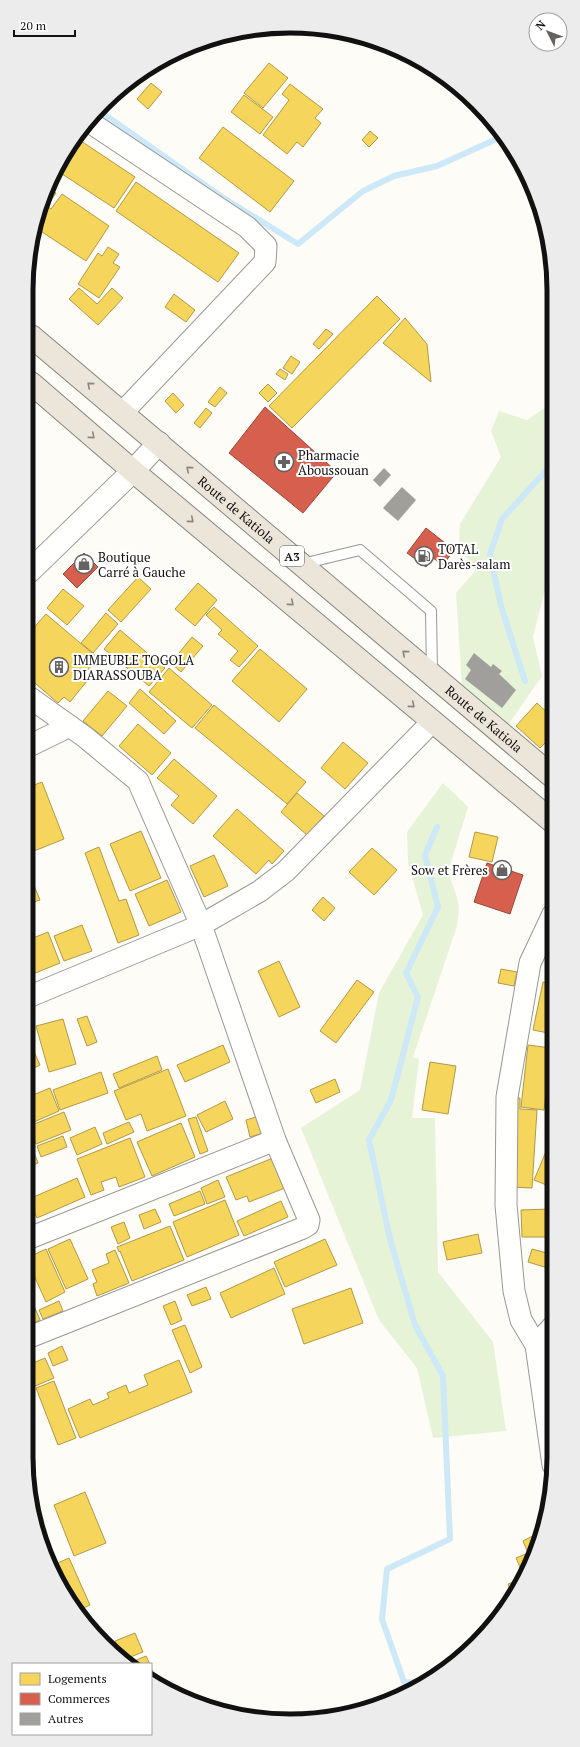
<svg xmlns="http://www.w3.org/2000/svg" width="580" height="1747" viewBox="0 0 580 1747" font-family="'PT Serif',serif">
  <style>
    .green { fill: #e7f3d7 }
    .homes { fill: #f6d55c; stroke: #b19a46 }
    .shops { fill: #d6604d; stroke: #9b483b }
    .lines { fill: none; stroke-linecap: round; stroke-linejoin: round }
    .stream { stroke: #cde8f7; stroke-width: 6 }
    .building { fill: #a19f9c }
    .service-casing { stroke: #979795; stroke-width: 12 }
    .minor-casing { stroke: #979795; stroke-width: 23 }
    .tertiary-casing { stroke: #979795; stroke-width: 24 }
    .trunk-casing { stroke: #858482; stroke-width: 24 }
    .service { stroke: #fffffe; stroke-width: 10 }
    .minor { stroke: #fffffe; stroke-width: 21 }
    .tertiary { stroke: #fffffe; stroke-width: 22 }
    .trunk { stroke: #ece5da; stroke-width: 22 }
    .oneway { stroke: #898680 }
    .labels { text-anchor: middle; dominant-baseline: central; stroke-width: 4; stroke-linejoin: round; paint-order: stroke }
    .shield { fill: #fff; stroke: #585858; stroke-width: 1 }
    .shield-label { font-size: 12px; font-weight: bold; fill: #111 }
    .poi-label { font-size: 13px; fill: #111; stroke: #fff; text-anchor: start }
    .street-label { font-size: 13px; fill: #111; stroke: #fff }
    .rim { fill: none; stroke: #111; stroke-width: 5 }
  </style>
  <rect width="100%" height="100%" fill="#fdfcf7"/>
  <g class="green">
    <polygon points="552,403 552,562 533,637 542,676 508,725 462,686 456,593 476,570 459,547 460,524 501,457 491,431 499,411 527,420"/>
    <polygon points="443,783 468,807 448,872 457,897 459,908 457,926 413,1057 419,1059 412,1118 435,1118 438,1272 493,1342 506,1431 433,1438 417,1368 379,1320 301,1128 360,1090 379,993 423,915 408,862 407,832"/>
  </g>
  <g class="homes">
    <polygon points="269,63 288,78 263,108 244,93"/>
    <polygon points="151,83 162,92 148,109 137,99"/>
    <polygon points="290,84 323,109 315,118 321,123 303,147 297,142 287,154 263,135 289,100 282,94"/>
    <polygon points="244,95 273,117 260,134 231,112"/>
    <polygon points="223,127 294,181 270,212 199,158"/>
    <polygon points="370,131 378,138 369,147 362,140"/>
    <polygon points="75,137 135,177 114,208 56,170"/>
    <polygon points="136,182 239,253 218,282 116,211"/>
    <polygon points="47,187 56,193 47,206 51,209 62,194 109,226 86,261 36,228 33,233"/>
    <polygon points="108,247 119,254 113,263 120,267 99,298 78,284 98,253 102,256"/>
    <polygon points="79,288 97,304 112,288 123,298 98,325 69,299"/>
    <polygon points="174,294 195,310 186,322 165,307"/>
    <polygon points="377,296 400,319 292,428 269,406"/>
    <polygon points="405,318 427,344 431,382 383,343"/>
    <polygon points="326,329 333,334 319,349 313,344"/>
    <polygon points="291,356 300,362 292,374 283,368"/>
    <polygon points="280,369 288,374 285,380 276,374"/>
    <polygon points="268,384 277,393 268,402 259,393"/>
    <polygon points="220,387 227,393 215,407 208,402"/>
    <polygon points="173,393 184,405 176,413 165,401"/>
    <polygon points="206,408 212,413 200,428 194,423"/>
    <polygon points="138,577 151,589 121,622 108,610"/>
    <polygon points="198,583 217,600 195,626 175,609"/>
    <polygon points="63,589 84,606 67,625 47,608"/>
    <polygon points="214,607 258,646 239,667 230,660 238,651 218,634 222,630 206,615"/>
    <polygon points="106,613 118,624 93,653 81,643"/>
    <polygon points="46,614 98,658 82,677 87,681 70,702 64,697 58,703 29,678 29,633"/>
    <polygon points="120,630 165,668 149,686 104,649"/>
    <polygon points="192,637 203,646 181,672 171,663"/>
    <polygon points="260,649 307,689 279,722 232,681"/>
    <polygon points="169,668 212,705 192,728 149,692"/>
    <polygon points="140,689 176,721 164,734 129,703"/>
    <polygon points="108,691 127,706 102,736 83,721"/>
    <polygon points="537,703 553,718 553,735 540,748 516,726"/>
    <polygon points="214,705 306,782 287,804 195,728"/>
    <polygon points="138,724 171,753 152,775 119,746"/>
    <polygon points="343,742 368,763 345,789 321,768"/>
    <polygon points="174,759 217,796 193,824 171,805 179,796 157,778"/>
    <polygon points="42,782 64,839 29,853 29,787"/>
    <polygon points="297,793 324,816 308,836 281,812"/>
    <polygon points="237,809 284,851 272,864 269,860 256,874 213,836"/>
    <polygon points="141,831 161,878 130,891 110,844"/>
    <polygon points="475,832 498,837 492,862 469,857"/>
    <polygon points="99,847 119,901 126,899 139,935 118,943 85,853"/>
    <polygon points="372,848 397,870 374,895 349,872"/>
    <polygon points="214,855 228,886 204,897 190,866"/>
    <polygon points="28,871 40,900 28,904"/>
    <polygon points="167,880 181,912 149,926 135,894"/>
    <polygon points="323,897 335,908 324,921 312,910"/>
    <polygon points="82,925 92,951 64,961 54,936"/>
    <polygon points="48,932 60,963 28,976 28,940"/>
    <polygon points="279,961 300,1007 279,1017 258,971"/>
    <polygon points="501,969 517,972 514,986 498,983"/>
    <polygon points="357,980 374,992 336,1043 320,1031"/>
    <polygon points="543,982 553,984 553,1034 533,1030"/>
    <polygon points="87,1016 97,1042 87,1046 77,1019"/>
    <polygon points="63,1019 76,1064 49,1072 36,1026"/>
    <polygon points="28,1038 40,1065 28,1071"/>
    <polygon points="223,1045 230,1062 185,1082 177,1065"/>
    <polygon points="528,1045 551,1048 544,1110 521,1107"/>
    <polygon points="157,1056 162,1070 119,1088 113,1074"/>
    <polygon points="430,1062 456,1066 448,1114 422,1110"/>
    <polygon points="168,1069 186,1116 147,1131 141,1114 126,1120 114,1091"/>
    <polygon points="101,1072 108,1093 60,1110 53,1090"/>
    <polygon points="335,1079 340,1092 316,1103 310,1090"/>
    <polygon points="50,1088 59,1111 27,1125 28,1097"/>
    <polygon points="516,1098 520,1098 520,1109 537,1110 532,1188 511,1187"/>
    <polygon points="225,1101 233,1119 206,1132 197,1115"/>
    <polygon points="64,1112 71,1130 36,1144 34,1138 27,1141 27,1127"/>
    <polygon points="262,1115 267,1132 250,1137 246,1120"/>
    <polygon points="196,1117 208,1151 200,1154 188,1119"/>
    <polygon points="129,1122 134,1132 107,1144 103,1133"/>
    <polygon points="181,1123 195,1157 152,1176 137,1142"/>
    <polygon points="95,1127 102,1144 77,1155 70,1138"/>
    <polygon points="553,1135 553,1176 549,1186 534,1180"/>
    <polygon points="63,1136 67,1147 41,1157 37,1146"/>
    <polygon points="130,1138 145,1177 119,1187 116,1177 101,1182 104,1190 91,1195 77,1159"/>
    <polygon points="31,1144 38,1163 27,1168 27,1145"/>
    <polygon points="273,1158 285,1188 249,1202 247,1196 236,1200 226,1177"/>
    <polygon points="77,1178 85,1197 37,1218 29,1199"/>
    <polygon points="218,1180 225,1197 207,1204 201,1188"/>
    <polygon points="200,1191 205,1204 174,1216 169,1204"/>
    <polygon points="225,1200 239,1235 187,1257 173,1222"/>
    <polygon points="281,1201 288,1217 244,1236 237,1221"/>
    <polygon points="27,1205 33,1221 27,1223"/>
    <polygon points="155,1209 161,1222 144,1229 139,1215"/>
    <polygon points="550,1209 551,1237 522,1237 521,1210"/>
    <polygon points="124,1222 130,1238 118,1244 111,1227"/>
    <polygon points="170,1226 184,1260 132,1281 120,1251 119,1252 117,1247"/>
    <polygon points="478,1234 482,1253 447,1260 443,1242"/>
    <polygon points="70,1239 88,1279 66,1289 48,1249"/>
    <polygon points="325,1239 337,1265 285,1287 274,1262"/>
    <polygon points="46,1249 65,1292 46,1302 27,1260 27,1258"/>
    <polygon points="532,1249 554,1255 551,1269 528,1262"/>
    <polygon points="115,1250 129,1283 97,1296 93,1284 97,1282 92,1270 109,1263 106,1254"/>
    <polygon points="274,1268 285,1294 231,1318 220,1293"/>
    <polygon points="206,1287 211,1299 192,1306 187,1295"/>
    <polygon points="351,1288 363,1323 304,1344 292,1309"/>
    <polygon points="27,1289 40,1320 27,1326"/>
    <polygon points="59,1301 63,1311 43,1319 39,1310"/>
    <polygon points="175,1301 182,1320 171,1325 163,1306"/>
    <polygon points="185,1325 202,1367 190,1373 172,1330"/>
    <polygon points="62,1346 68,1360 53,1366 48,1353"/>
    <polygon points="45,1358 54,1378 26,1390 26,1366"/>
    <polygon points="179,1360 192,1392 80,1438 68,1409 90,1399 93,1405 109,1398 107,1393 126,1385 129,1393 148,1385 144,1375"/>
    <polygon points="54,1381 76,1438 58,1445 36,1388"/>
    <polygon points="85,1492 106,1543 74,1556 54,1505"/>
    <polygon points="542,1531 534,1558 524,1576 516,1558 528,1553 523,1541"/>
    <polygon points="69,1558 90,1605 79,1610 51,1566"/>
    <polygon points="522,1579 513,1598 508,1584"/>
    <polygon points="135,1633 143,1652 123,1660 115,1641"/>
    <polygon points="146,1656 150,1664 127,1664"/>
    <polygon points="151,1667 158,1685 151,1680"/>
  </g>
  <g class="shops">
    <polygon points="265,407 337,472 303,513 229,453"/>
    <polygon points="426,528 454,550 443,565 433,558 426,567 407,553"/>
    <polygon points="84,553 98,567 77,588 63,574"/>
    <polygon points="487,863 523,875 510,914 474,902"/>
  </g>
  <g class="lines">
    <g class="stream">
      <polyline points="98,110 222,197 298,244 363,191 394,176 437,166 501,137"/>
      <polyline points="525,681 501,606 490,554 502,519 552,464"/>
      <polyline points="422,1683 404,1682 382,1619 387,1569 450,1539 443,1376 415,1325 390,1239 369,1140 391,1100 418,997 406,973 438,907 425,855 437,827"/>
    </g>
  </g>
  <g class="building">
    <polygon points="384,468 391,475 380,487 373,480"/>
    <polygon points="402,487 416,500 398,521 383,508"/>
    <polygon points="474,653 491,667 493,664 502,671 499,674 516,690 502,708 465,679 471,670 466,665"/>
  </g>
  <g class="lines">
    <g class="service-casing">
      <polyline id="service" points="302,564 360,550 431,611 432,673"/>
    </g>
    <g class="minor-casing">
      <g id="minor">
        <polyline points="88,121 247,227 266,246 265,262 123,412"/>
        <polyline points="29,746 70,726"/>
        <polyline points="553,914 530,963 507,1097 506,1205 514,1291 521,1320 536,1345 553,1465"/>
        <polyline points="28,997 201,925 260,891 286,871 432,722"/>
        <polyline points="27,1239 275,1140"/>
        <polyline points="27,1338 303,1228 308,1225 309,1220 275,1140 201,925 138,781 85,737 29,697"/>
        <polyline points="536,1345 554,1325"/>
      </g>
    </g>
    <g class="tertiary-casing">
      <polyline id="tertiary" points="30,571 133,471 159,443"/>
    </g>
    <g class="trunk-casing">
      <g id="trunk">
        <path id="s1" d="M31,336L553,777"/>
        <polyline points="31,383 133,471 553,822"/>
      </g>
    </g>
    <use href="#service" class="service"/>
    <use href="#minor" class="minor"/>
    <use href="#tertiary" class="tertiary"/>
    <use href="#trunk" class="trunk"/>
  </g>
  <defs><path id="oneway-chevron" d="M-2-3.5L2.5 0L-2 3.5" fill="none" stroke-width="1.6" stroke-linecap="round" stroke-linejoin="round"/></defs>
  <g class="oneway">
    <use href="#oneway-chevron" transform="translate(90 385) rotate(-140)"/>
    <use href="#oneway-chevron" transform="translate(92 436) rotate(41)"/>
    <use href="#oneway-chevron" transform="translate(189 469) rotate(-139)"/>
    <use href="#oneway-chevron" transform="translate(191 520) rotate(40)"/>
    <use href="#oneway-chevron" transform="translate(291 603) rotate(40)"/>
    <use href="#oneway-chevron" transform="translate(405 653) rotate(-140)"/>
    <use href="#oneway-chevron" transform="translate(412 705) rotate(40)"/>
  </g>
  <defs>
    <g id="pharmacy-ring" transform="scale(1)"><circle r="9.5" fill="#fff" stroke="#646362" stroke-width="1.5"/><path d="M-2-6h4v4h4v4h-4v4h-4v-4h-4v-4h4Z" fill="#646362"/></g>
    <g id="fuel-ring" transform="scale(1)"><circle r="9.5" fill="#fff" stroke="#646362" stroke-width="1.5"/><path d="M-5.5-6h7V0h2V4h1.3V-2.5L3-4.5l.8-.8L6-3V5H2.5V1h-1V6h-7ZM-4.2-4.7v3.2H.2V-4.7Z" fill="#646362"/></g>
    <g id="shop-ring" transform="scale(1)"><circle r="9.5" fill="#fff" stroke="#646362" stroke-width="1.5"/><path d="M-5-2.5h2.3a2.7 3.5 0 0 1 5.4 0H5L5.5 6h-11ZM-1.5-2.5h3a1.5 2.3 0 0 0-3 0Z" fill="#646362"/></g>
    <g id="building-ring" transform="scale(1)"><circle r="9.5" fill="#fff" stroke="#646362" stroke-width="1.5"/><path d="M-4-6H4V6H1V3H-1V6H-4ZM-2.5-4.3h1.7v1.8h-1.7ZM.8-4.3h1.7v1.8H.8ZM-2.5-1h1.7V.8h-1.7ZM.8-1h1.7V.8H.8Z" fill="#646362"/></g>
  </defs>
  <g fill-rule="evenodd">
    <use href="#pharmacy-ring" x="284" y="462"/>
    <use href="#fuel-ring" x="424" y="556"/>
    <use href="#shop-ring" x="84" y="564"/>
    <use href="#building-ring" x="59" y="667"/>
    <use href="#shop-ring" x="502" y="870"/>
  </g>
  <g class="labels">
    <rect class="shield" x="280" y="546" width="24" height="20" rx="3"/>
    <g class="shield-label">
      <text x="292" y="556">A3</text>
    </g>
    <g class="poi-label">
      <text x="298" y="455">Pharmacie<tspan x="298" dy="15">Aboussouan</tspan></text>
      <text x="438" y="549">TOTAL<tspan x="438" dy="15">Darès-salam</tspan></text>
      <text x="98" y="557">Boutique<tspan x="98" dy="15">Carré à Gauche</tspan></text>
      <text x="73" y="660">IMMEUBLE TOGOLA<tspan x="73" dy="15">DIARASSOUBA</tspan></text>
      <text x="488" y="870" text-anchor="end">Sow et Frères</text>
    </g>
    <g class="street-label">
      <text stroke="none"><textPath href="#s1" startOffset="269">Route de Katiola</textPath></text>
      <text stroke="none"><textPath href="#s1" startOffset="593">Route de Katiola</textPath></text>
    </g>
  </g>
  <path d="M0 0H580V1747H0ZM290 33H290A257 257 0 0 1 547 290V1457A257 257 0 0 1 290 1714H290A257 257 0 0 1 33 1457V290A257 257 0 0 1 290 33Z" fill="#ececec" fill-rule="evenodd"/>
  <path class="rim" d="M290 33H290A257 257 0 0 1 547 290V1457A257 257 0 0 1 290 1714H290A257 257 0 0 1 33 1457V290A257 257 0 0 1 290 33Z"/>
  <rect x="12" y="1663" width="140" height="72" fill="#ffffff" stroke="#a0a0a0"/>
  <rect x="20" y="1673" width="20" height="12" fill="#f6d55c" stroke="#a0a0a0"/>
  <text x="48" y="1683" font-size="12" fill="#111111">Logements</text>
  <rect x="20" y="1693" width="20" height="12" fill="#d6604d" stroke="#a0a0a0"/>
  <text x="48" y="1703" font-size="12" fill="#111111">Commerces</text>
  <rect x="20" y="1713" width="20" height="12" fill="#a19f9c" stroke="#a0a0a0"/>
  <text x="48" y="1723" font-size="12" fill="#111111">Autres</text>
  <g transform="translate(548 32) rotate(312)"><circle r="19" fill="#ffffff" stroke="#a0a0a0"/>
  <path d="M0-3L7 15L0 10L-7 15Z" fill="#646362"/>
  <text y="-6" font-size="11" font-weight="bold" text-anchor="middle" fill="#111111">N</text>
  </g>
  <path d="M14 30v6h61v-6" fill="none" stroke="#111111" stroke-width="2"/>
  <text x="20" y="30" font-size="12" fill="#111111" stroke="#ffffff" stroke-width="3" paint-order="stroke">20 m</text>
</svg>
